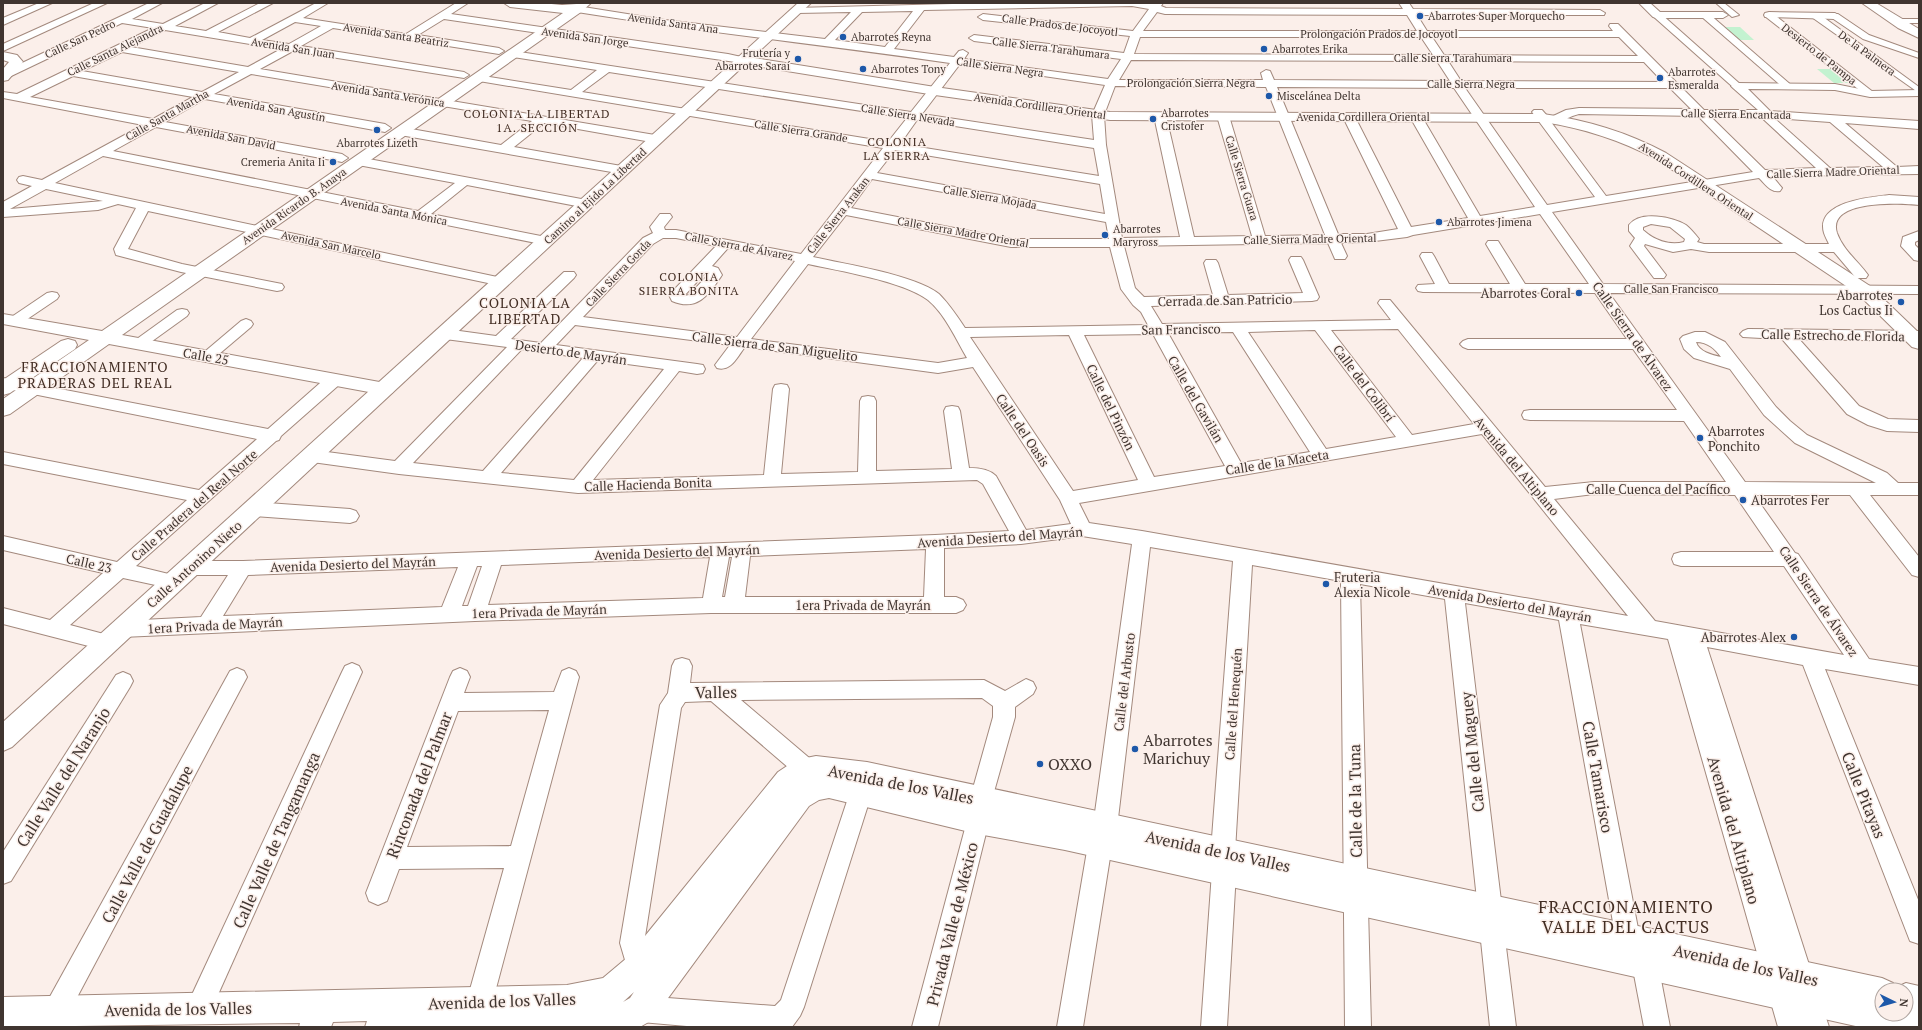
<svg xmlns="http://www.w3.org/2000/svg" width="1922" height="1030" viewBox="0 0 1922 1030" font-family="'PT Serif',serif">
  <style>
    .green { fill: #c3f2d0 }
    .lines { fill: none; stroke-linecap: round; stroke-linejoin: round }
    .pedestrian-casing { stroke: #a3897d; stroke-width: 2 }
    .minor-casing { stroke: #a3897d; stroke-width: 2 }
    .tertiary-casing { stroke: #a3897d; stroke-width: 2 }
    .secondary-casing { stroke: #a3897d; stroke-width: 2 }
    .pedestrian { fill: #fff; fill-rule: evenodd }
    .minor { fill: #fff; fill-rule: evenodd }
    .tertiary { fill: #fff; fill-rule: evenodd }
    .secondary { fill: #fff; fill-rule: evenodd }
    .poi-dot { fill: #1d58a9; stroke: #fbefea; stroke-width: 1.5 }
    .labels { text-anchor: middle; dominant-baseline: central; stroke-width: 3; stroke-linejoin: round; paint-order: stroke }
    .far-poi-label { font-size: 11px; fill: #403530; stroke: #fbefea; text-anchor: start }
    .far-street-label { font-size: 11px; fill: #403530; stroke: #fbefea }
    .far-neighbourhood-label { font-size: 12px; letter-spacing: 1px; fill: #422d23; stroke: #fbefea }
    .poi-label { font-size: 13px; fill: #403530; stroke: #fbefea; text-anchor: end }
    .street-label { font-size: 13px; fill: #403530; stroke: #fbefea }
    .neighbourhood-label { font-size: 14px; letter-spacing: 1px; fill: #422d23; stroke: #fbefea }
    .near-street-label { font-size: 16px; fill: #403530; stroke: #fbefea }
    .near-poi-label { font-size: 16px; fill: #403530; stroke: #fbefea; text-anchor: start }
    .near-neighbourhood-label { font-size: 17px; letter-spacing: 1px; fill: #422d23; stroke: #fbefea }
  </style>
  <rect width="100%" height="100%" fill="#fbefea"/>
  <g class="green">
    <polygon points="1722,27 1740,27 1754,40 1737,40"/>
    <polygon points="1817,69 1835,69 1853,83 1834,83"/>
  </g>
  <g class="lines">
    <g class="pedestrian-casing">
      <g id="pedestrian">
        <polygon points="1716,3 1724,3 1739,15 1732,17"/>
        <polygon points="1654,13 1660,13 1740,84 1740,88 1734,88 1654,17"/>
        <polygon points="1702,13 1708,13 1791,85 1791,89 1785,89 1702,17"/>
        <polygon points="1766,13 1772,13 1873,92 1873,96 1867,96 1766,17"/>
        <polygon points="1813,14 1819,14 1919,87 1919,93 1813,18"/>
        <polygon points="1832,14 1838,14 1869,35 1919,53 1919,58 1863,39 1832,18"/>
        <polygon points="1901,19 1919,19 1919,23 1904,23 1900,21"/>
      </g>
    </g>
    <g class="minor-casing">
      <g id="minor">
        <polygon points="39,3 52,3 3,25 3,18"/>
        <polygon points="94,3 107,3 3,51 3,44"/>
        <path d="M149,3H162L132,19L163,24L205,3H218L175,26L206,31L260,3H273L218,32L250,38L316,3H328L303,18L406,34L456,3H468L451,14L728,54L746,58L747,60L742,63L444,19L418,35L499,48L504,51L499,54L333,28L301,46L464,72L469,75L464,78L293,51L260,69L661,136L663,139L661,142L657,143L544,123L514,147L627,167L629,170L627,173L623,174L400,135L394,131L400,127L501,145L532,121L251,74L214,94L385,124L391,128L385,132L205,99L165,122L342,154L348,158L342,162L156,127L113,151L418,211L455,183L358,165L354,164L352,161L354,158L358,157L592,201L593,204L592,207L587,208L467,185L431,214L551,238L553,241L551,244L546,245L103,156L55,183L502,278L507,279L509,282L507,285L502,286L148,211L128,249L182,264L282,284L284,287L282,290L277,291L181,272L116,255L114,249L136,208L118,204L98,210L3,217V202L32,186L19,183L17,180L19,177L23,176L42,180L143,125L3,98V92L17,94L153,28L122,23L7,78L3,79V72ZM295,22L321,26L289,44L262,40ZM165,30L281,49L248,67L131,47ZM122,52L239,72L202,92L82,71ZM73,76L193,97L153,119L30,97ZM46,189L103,201L10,209Z"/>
        <path d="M992,3H1163L1161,6L1166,8L1403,9L1399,3H1409L1413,9L1600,10L1605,13L1604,15H1417L1427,31H1613L1609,26L1610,24H1618L1704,110H1758L1733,88L1731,86L1737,83L1835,84L1870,91L1919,90V96L1870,97L1835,90L1748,89L1770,111L1919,121V129L1845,123L1897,167L1919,166V174L1776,176H1772L1782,188L1780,191C1771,193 1766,185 1759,178L1552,212L1603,284L1919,286V294L1609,293L1745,482L1876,483L1795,443L1764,415L1730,369L1694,358L1684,349L1680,339L1683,336L1695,332H1705L1725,342L1776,407L1790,421L1807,435L1887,473L1898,483H1919V495H1870L1919,557V577L1912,575L1850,495H1754L1795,553L1798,554L1869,659L1919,667V685L1825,669L1919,902V944L1910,941L1803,665L1707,647L1829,1027H1778L1668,639L1580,624L1640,939L1637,948L1628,951L1619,948L1616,939L1559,620L1465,603L1502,909L1499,918L1494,919L1501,922L1504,931L1516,1027H1490L1480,931L1483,922L1488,920L1481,918L1478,909L1445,599L1360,584L1371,1027H1345L1341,581L1252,565L1235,851L1231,859L1226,861L1232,864L1236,872L1227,1027H1201L1212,872L1216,864L1221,862L1215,859L1211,851L1233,561L1150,547L1117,827L1113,835L1107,837L1112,845L1083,1027H1057L1088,845L1092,837L1098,835L1093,827L1132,544L1082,536L1021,544L944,548V597H956L963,600L966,605L963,610L956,613H711L475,621L122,637L115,635L112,629L115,623L122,621L201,617L228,575H189L182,573L180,568L182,563L189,561H243L935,535L1009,531L983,484L977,480L578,493L399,474L312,462L306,460L303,456L306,452L312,450L395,461L507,347L445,339L440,337L437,334L440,331L445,329L496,336L564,272H574L576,275L574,278L511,339L541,343L643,238L653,233L650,227L660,214H670L672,217L664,227L665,230H676L801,254L883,148L473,80L472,78L473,76L477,75L571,90L597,70L513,57L509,56L508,54L509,52L513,51L911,112L950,63C826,45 701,32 577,12L574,11L572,9L574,7L577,6L665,20L825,39L851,12L797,13L792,10L794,8ZM1132,6L1149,9L1133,31L983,14L978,17L983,20L1130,36L1124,53L974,35L969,38L974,41L1121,59L1108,79L964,59L968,53L963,50L959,51L954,57L894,49L924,10ZM913,11L885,47L835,40L862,12ZM1157,12L1165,14L1407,15L1417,31H1143ZM1140,37H1421L1433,55L1134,54ZM1432,37H1619L1638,56L1444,55ZM1131,60L1437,61L1450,81L1274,80L1270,71L1266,70L1261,73L1263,80H1119ZM1448,61L1644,62L1663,82L1461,81ZM960,64L1105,85L1092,115L1094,140L922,114ZM609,72L907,118L888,142L582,92ZM1115,86L1266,87L1325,235L1265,236L1229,116L1223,113L1217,116L1252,236L1194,237L1166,116L1160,113L1154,116L1180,237L1122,238L1106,145L1104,115ZM1277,87L1454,88L1535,207L1480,216L1422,117L1416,114L1410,117L1468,218L1411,227L1355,117L1349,114L1343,117L1398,229L1367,234H1338ZM1465,88H1670L1691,109L1579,108L1566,110L1549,118L1542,110H1534L1532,112L1595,197L1547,205ZM1579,114L1698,116L1753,172L1606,196L1551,122C1560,123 1570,116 1579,114ZM1711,117H1761L1816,168L1765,170ZM1774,118L1830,122L1883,167L1830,168ZM917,120L1094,148L1099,176L900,144ZM895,150L1100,184L1105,214L877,173ZM872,179L1106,222L1109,239H1011L851,208ZM1540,214L1589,284H1525L1498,241H1488L1486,244L1510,284H1449L1434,256L1432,253H1422L1420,256L1435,284L1418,285L1416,288L1418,291L1423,292L1595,293L1627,339H1468L1463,341L1460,344L1463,347L1468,349H1633L1677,410H1530L1524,411L1522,415L1524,419L1530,420L1684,421L1726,482H1594L1545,487L1390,300H1380L1378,303L1391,320L1162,324L1151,306L1312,301L1317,300L1319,297L1303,260L1301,257H1291L1289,260L1303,293L1228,295L1218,263L1216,260H1206L1204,263L1213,295L1144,297L1135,288L1124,246L1328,243L1335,259H1345L1347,256L1341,243L1367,242L1407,237L1413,235ZM846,215L1011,247H1110L1121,289L1133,305L1141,312L1148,325L965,328C957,316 949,304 939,294C916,275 844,264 813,257ZM663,238H676L716,246L669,295L672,301C698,312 709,294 722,275L718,268L712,266L728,248L795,261L737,337L583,317L653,244ZM808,264C839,271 903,281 928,300C945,314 956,339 967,358L938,363L751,339ZM705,273L708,275L689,295L684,296ZM575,325L730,345L715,365L717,368C731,372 737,357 745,347L938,373L973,367L1060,500L1071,524L1026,530L996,476C989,469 979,468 969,468L960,411L958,407L952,406L946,407L944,411L952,469L876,471V401L874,397L868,396L862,397L860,401L858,472L781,474L789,389L787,385L781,384L775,385L773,389L764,475L593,480L679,371L697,374L703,373L705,369L703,365L697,364L556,345ZM1398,329L1474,424L1412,435L1331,330ZM1315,330L1396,437L1326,449L1248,332ZM1233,332L1310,452L1241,463L1168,333ZM1153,334L1225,466L1154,477L1084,335ZM1069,335L1138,480L1073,491L970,337ZM1696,342C1708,342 1715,349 1721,357C1712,355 1699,352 1696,342ZM522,349L583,358L483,471L413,463ZM598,360L664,369L574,480L501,473ZM1482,434L1628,616L1142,531L1089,523L1079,503ZM1594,494L1735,495L1774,552H1681L1674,554L1672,559L1674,564L1681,566H1784L1844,655L1655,621L1554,499ZM926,549L924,597H745L750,556ZM710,557L703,598L488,605L501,565ZM729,557H732L725,597H722ZM477,566H482L468,606H462ZM458,567L442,607L223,616L248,575Z"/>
        <polygon points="1639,3 1650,3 1660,12 1723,12 1728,15 1723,18 1657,18 1653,17"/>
        <polygon points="1769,12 1835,13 1840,16 1835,19 1765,17 1764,15 1765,13"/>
        <path d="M1889,195L1919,197V205C1902,203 1826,199 1837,233C1843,250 1858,261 1868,275L1866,278H1856L1834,252H1709L1691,249L1673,252L1645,244L1644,246L1666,275L1664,278H1654L1630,246L1635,238L1629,231V225C1640,210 1673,217 1686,225C1691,229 1695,234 1699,239L1697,242L1704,244H1829C1827,240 1825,236 1824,233C1815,202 1870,197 1889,195ZM1651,224L1670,227L1685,239L1684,242C1669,246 1654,240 1643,230V227Z"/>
        <polygon points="1919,231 1919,240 1915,242 1915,245 1919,249 1919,261 1914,260 1901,246 1903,237"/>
        <polygon points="52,292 57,293 59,296 57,299 20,324 10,324 8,321 10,318 47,293"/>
        <polygon points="182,309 187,310 189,313 187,316 144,347 139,349 134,347 131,344 134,341 177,310"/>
        <polygon points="246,319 251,321 253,324 251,327 212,360 207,362 202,360 199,357 202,354 241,321"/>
        <polygon points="1748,329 1919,331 1919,341 1799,339 1859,406 1888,419 1919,420 1919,432 1887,431 1868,425 1847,414 1782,339 1743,337 1740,334 1743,331"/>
        <polygon points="334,375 340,376 342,380 340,384 281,436 279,440 276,441 136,566 181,577 184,582 181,587 174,589 123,578 70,625 115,637 118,643 115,649 108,651 3,624 3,608 50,620 103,573 3,550 3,536 117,562 187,500 3,464 3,452 199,490 257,439 3,388 3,378 268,429 328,376"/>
        <polygon points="254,502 350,509 356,511 359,516 356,521 350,523 254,516 248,514 245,509 248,504"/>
        <polygon points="682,658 689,660 692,666 690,683 984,680 1005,691 1026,679 1033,682 1036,688 1033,694 1015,707 1015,717 992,799 989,821 938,1027 912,1027 967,821 970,799 993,717 993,706 982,698 741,700 814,762 821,779 818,786 810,789 802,786 797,775 711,701 685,702 681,708 644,943 652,968 648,977 639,981 630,977 620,943 660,705 668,693 672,666 675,660"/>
        <polygon points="352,663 359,666 362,672 208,1017 199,1021 190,1017 186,1008 190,999 342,672 345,666"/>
        <polygon points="237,668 244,671 247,677 65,1020 56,1024 47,1020 43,1011 47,1002 230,671"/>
        <path d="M460,668L467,671L470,677L464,693L554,692L562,671L569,668L576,671L579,677L490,1011L486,1020L477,1024L468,1020L464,1011L504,868L399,869L387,901L378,905L369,901L366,893L450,677L453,671ZM549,710L511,846L407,847L458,711Z"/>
        <polygon points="123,672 130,675 133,681 130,687 11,881 3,884 3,852 116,675"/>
        <polygon points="864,773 872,776 875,783 804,1007 800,1016 792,1027 698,1027 641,1022 632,1018 628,1009 632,1000 641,996 775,1006 781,1000 853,783 856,776"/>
        <polygon points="1645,951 1654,955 1658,964 1670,1027 1644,1027 1632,964 1636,955"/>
      </g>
    </g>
    <g class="tertiary-casing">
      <g id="tertiary">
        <polygon points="504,3 541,3 562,5 591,3 581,12 122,335 385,383 392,385 395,389 392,393 385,395 109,344 10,414 3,416 3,399 89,340 3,324 3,314 102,331 563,13 510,7"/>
        <polygon points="1862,3 1876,3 1919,29 1919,38 1898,28"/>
        <polygon points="3,52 17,55 23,62 8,80 3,81 3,69 9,62 3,60"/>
        <path d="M742,56L935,87L1110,112L1543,114C1587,120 1627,132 1666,153L1870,286L1919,333V349L1912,347L1858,294L1656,159C1620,140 1583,128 1543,122L1110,120L935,95L737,63L735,60L737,57Z"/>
        <polygon points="68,339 75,341 77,345 75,349 10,393 3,395 3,380 61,341"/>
        <path d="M816,756L867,762L1882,978L1893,983L1895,988L1906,983L1919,986V1027H1860L1065,850L978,834L829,798L819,800L809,806L652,1020L640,1027H365L367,1021L333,1022L331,1027H299L300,1023L3,1027V997L567,985L603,978L628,957L778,772L796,760ZM1882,990H1906V1014H1882ZM634,992L630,998L623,1002Z"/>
      </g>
    </g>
    <g class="secondary-casing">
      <polygon id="secondary" points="798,3 811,3 12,747 3,751 3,722"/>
    </g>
    <use href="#pedestrian" class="pedestrian"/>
    <use href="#minor" class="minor"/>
    <use href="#tertiary" class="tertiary"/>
    <use href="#secondary" class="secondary"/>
  </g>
  <g class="poi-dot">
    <circle cx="1420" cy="16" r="4"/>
    <circle cx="843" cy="37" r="4"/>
    <circle cx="1264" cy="49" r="4"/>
    <circle cx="798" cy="59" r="4"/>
    <circle cx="863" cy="69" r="4"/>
    <circle cx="1660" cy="78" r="4"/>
    <circle cx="1269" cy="96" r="4"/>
    <circle cx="1153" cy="119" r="4"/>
    <circle cx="377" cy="130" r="4"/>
    <circle cx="333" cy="162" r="4"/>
    <circle cx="1439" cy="222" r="4"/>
    <circle cx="1105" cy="235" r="4"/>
    <circle cx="1579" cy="293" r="4"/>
    <circle cx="1901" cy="302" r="4"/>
    <circle cx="1700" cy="438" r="4"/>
    <circle cx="1743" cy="500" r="4"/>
    <circle cx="1326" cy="584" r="4"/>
    <circle cx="1794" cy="637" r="4"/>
    <circle cx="1135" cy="749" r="4"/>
    <circle cx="1040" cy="764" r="4"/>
  </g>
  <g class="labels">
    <g class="far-poi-label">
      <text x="1428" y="16">Abarrotes Super Morquecho</text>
      <text x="851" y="37">Abarrotes Reyna</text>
      <text x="1272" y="49">Abarrotes Erika</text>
      <text x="790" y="53" text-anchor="end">Frutería y<tspan x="790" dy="13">Abarrotes Saraí</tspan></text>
      <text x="871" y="69">Abarrotes Tony</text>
      <text x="1668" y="72">Abarrotes<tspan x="1668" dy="13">Esmeralda</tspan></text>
      <text x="1277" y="96">Miscelánea Delta</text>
      <text x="1161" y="113">Abarrotes<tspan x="1161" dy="13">Cristofer</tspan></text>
      <text x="377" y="143" text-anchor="middle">Abarrotes Lizeth</text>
      <text x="325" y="162" text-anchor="end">Cremeria Anita Ii</text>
      <text x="1447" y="222">Abarrotes Jimena</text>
      <text x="1113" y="229">Abarrotes<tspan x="1113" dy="13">Maryross</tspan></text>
    </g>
    <g class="far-street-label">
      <text transform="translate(673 23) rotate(8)">Avenida Santa Ana</text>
      <text transform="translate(1060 25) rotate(7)">Calle Prados de Jocoyotl</text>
      <text x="1379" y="34">Prolongación Prados de Jocoyotl</text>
      <text transform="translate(396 35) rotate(9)">Avenida Santa Beatriz</text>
      <text transform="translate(585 37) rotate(8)">Avenida San Jorge</text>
      <text transform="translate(80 39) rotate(-25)">Calle San Pedro</text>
      <text transform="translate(293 48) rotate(9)">Avenida San Juan</text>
      <text transform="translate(1051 48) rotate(7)">Calle Sierra Tarahumara</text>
      <text transform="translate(115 50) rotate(-26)">Calle Santa Alejandra</text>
      <text transform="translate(1867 53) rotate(36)">De la Palmera</text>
      <text transform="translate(1819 54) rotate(38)">Desierto de Pampa</text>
      <text x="1453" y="58">Calle Sierra Tarahumara</text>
      <text transform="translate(1000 67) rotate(8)">Calle Sierra Negra</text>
      <text x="1191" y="83">Prolongación Sierra Negra</text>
      <text x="1471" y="84">Calle Sierra Negra</text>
      <text transform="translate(388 94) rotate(9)">Avenida Santa Verónica</text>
      <text transform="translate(1040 106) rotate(8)">Avenida Cordillera Oriental</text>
      <text transform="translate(276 109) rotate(10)">Avenida San Agustín</text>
      <text transform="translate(1736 114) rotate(1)">Calle Sierra Encantada</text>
      <text transform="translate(167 115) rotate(-29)">Calle Santa Martha</text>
      <text transform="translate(908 115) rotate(9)">Calle Sierra Nevada</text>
      <text x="1363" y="117">Avenida Cordillera Oriental</text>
      <text transform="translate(801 131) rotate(9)">Calle Sierra Grande</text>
      <text transform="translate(231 137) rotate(11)">Avenida San David</text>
      <text transform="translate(1833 172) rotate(-2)">Calle Sierra Madre Oriental</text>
      <text transform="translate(1242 178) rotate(73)">Calle Sierra Guara</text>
      <text transform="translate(1696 181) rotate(33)">Avenida Cordillera Oriental</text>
      <text transform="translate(595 196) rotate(-43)">Camino al Ejido La Libertad</text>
      <text transform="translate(990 197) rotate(10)">Calle Sierra Mojada</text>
      <text transform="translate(294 206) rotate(-35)">Avenida Ricardo B. Anaya</text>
      <text transform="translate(394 211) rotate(11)">Avenida Santa Mónica</text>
      <text transform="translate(838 215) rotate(-52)">Calle Sierra Arakan</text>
      <text transform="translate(963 232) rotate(10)">Calle Sierra Madre Oriental</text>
      <text transform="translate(1310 239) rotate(-1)">Calle Sierra Madre Oriental</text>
      <text transform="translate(331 245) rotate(12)">Avenida San Marcelo</text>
      <text transform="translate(739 246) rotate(11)">Calle Sierra de Álvarez</text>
      <text transform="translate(618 273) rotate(-46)">Calle Sierra Gorda</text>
      <text x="1671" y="289">Calle San Francisco</text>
    </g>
    <g class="far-neighbourhood-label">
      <text x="537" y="113">COLONIA LA LIBERTAD<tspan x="537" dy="14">1A. SECCIÓN</tspan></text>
      <text x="897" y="141">COLONIA<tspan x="897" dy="14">LA SIERRA</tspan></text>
      <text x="689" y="276">COLONIA<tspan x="689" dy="14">SIERRA BONITA</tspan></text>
    </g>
    <g class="poi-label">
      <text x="1571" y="293">Abarrotes Coral</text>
      <text x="1893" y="295">Abarrotes<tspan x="1893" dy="15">Los Cactus Ii</tspan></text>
      <text x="1708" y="431" text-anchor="start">Abarrotes<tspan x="1708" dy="15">Ponchito</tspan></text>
      <text x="1751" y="500" text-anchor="start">Abarrotes Fer</text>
      <text x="1334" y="577" text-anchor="start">Fruteria<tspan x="1334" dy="15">Alexia Nicole</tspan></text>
      <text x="1786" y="637">Abarrotes Alex</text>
    </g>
    <g class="street-label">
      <text transform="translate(1225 300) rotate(-1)">Cerrada de San Patricio</text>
      <text transform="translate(1181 329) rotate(-1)">San Francisco</text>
      <text transform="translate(1833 335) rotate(1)">Calle Estrecho de Florida</text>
      <text transform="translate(1633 336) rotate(55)">Calle Sierra de Álvarez</text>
      <text transform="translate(775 346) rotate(7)">Calle Sierra de San Miguelito</text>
      <text transform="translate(571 352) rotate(8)">Desierto de Mayrán</text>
      <text transform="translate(206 356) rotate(10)">Calle 25</text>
      <text transform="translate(1364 383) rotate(53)">Calle del Colibrí</text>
      <text transform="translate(1196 399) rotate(60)">Calle del Gavilán</text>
      <text transform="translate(1111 407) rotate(64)">Calle del Pinzón</text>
      <text transform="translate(1023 430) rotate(56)">Calle del Oasis</text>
      <text transform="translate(1277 462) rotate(-9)">Calle de la Maceta</text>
      <text transform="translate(1517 466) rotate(50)">Avenida del Altiplano</text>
      <text transform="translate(648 484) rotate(-2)">Calle Hacienda Bonita</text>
      <text x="1658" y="489">Calle Cuenca del Pacífico</text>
      <text transform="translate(194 505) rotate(-41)">Calle Pradera del Real Norte</text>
      <text transform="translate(1000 537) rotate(-4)">Avenida Desierto del Mayrán</text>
      <text transform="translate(677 552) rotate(-2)">Avenida Desierto del Mayrán</text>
      <text transform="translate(89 563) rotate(13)">Calle 23</text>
      <text transform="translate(194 564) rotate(-42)">Calle Antonino Nieto</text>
      <text transform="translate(353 564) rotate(-2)">Avenida Desierto del Mayrán</text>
      <text transform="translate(1819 601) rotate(56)">Calle Sierra de Álvarez</text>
      <text transform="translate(1510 603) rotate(10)">Avenida Desierto del Mayrán</text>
      <text x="863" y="605">1era Privada de Mayrán</text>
      <text transform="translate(539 611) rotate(-2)">1era Privada de Mayrán</text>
      <text transform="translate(215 625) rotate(-3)">1era Privada de Mayrán</text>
      <text transform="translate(1124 682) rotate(-83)">Calle del Arbusto</text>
      <text transform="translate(1233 704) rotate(-86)">Calle del Henequén</text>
    </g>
    <g class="neighbourhood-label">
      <text x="525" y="302">COLONIA LA<tspan x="525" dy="16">LIBERTAD</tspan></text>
      <text x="95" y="366">FRACCIONAMIENTO<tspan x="95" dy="16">PRADERAS DEL REAL</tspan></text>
    </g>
    <g class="near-street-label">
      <text transform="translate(716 692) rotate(-1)">Valles</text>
      <text transform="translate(1472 752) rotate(-96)">Calle del Maguey</text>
      <text transform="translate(63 777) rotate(-58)">Calle Valle del Naranjo</text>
      <text transform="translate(1598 777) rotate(80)">Calle Tamarisco</text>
      <text transform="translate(901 784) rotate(11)">Avenida de los Valles</text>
      <text transform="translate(419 785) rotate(-69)">Rinconada del Palmar</text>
      <text transform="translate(1864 795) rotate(68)">Calle Pitayas</text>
      <text transform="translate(1355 801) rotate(-91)">Calle de la Tuna</text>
      <text transform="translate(1734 830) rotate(74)">Avenida del Altiplano</text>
      <text transform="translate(276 840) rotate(-66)">Calle Valle de Tangamanga</text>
      <text transform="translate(147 844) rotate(-62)">Calle Valle de Guadalupe</text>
      <text transform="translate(1218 851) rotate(12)">Avenida de los Valles</text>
      <text transform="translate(952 924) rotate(-76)">Privada Valle de México</text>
      <text transform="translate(1746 965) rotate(12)">Avenida de los Valles</text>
      <text transform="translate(502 1001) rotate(-2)">Avenida de los Valles</text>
      <text transform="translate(178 1009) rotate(-1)">Avenida de los Valles</text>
    </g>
    <g class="near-poi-label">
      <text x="1143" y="740">Abarrotes<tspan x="1143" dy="18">Marichuy</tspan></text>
      <text x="1048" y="764">OXXO</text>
    </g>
    <g class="near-neighbourhood-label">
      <text x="1626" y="906">FRACCIONAMIENTO<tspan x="1626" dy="20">VALLE DEL CACTUS</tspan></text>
    </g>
  </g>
  <rect width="1922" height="1030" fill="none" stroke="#403530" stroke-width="8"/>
  <g transform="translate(1894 1002) rotate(95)"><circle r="19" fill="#fbefea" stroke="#b0a5a0"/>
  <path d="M0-3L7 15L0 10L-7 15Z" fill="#1d58a9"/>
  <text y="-6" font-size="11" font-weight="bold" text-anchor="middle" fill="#403530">N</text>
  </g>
</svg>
